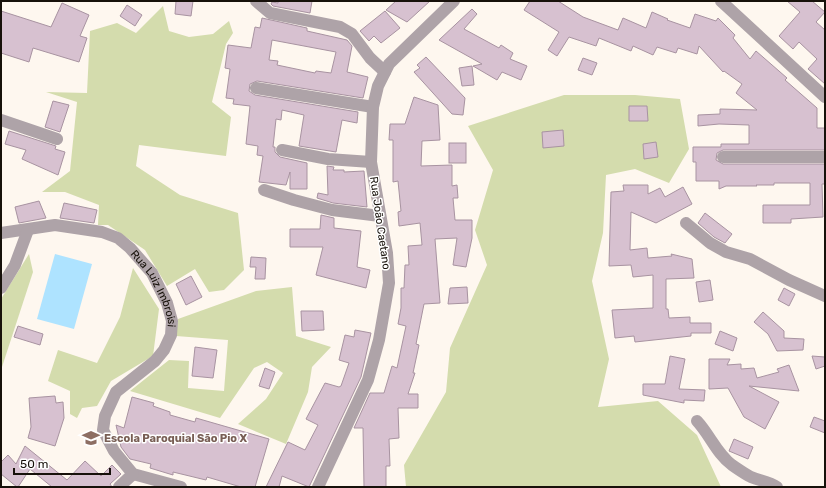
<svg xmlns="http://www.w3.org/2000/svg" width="826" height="488" viewBox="0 0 826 488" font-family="Rubik,sans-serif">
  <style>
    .green { fill: #d4dcad }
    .water { fill: #aee3ff }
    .building { fill: #d7c1d0; stroke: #a893a1; fill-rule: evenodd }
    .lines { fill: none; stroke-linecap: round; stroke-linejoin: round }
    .minor { stroke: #aea3a8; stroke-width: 12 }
    .labels { text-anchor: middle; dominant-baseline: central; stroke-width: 3; stroke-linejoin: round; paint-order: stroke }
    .street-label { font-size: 11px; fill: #17110a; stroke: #fff }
    .education-label { font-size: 11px; font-weight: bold; fill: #785e54; stroke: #fff; text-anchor: start }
  </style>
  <rect width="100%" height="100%" fill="#fef7ef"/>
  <g class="green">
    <polygon points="163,6 169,31 189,37 213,34 229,21 233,33 226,44 212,102 231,117 226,156 139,145 136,166 180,195 238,213 244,270 224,290 209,292 195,269 167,286 145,250 108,225 98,225 99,205 65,192 42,192 70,171 77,102 46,92 87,93 90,31 117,23 136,33"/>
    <polygon points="564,95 635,95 680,99 689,149 669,183 635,169 606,175 603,233 592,281 609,359 598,407 658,401 697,435 721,487 406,487 404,465 446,392 450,348 487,265 475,230 493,170 468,126"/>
    <polygon points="29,254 33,272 1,370 1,299"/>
    <polygon points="133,268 159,309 153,356 111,381 97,406 82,408 77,418 70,414 70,391 48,381 58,350 97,363 120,317"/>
    <polygon points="292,287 296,336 331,347 312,367 308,392 286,444 238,424 266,399 283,373 267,362 254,368 220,418 130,391 169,360 189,361 188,388 224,391 228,340 176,336 178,319 256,291"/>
  </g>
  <polygon class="water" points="55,254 92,264 74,329 37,319"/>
  <g class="building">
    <polygon points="176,1 193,1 191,16 175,14"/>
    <polygon points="278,1 312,1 310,13 273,6 271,4 272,2 278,3"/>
    <polygon points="396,1 430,1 407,22 386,10"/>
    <polygon points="530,1 558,1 583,17 618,30 623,18 646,28 652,12 668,19 667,20 690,28 695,14 716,21 718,18 735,35 733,38 750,59 756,51 787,78 785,80 817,108 817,128 825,128 825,150 723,150 717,153 716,160 723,164 825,164 825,184 822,184 823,217 791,219 791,223 763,223 763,205 810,205 810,183 774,183 774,185 756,185 757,186 726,186 719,189 719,181 696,181 696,162 693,162 693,147 721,147 721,144 749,144 749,125 719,124 698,126 698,115 720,114 720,109 757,110 736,93 742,84 724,71 723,72 699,46 697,54 678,48 676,53 657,47 653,55 633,46 631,51 599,38 596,46 569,37 557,56 548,50 559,32 524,10"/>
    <polygon points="787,1 812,1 825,12 816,22 825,30 825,84 808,69 817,59 799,42 793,49 779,36 800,12"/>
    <polygon points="62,3 89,15 80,36 87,38 79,62 33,48 29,62 1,53 1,11 51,27"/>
    <polygon points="127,5 142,15 135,26 120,16"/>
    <polygon points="472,9 477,14 464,29 499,48 501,45 513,53 510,59 527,66 521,80 502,72 497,80 473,66 482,64 439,40"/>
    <polygon points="385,11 400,28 381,43 374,36 369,41 360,31"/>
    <path d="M262,18L307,28V31L347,40L352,46L347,72L368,77L363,98L257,81L250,84L249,91L255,95L358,112L357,123L342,120L336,152L299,146L304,115L282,110L281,120L276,119L273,147H275V152L280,157L307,163V189H290V172L286,185L259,182L263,156L257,155L258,146L246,144L250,106L233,104L234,99L226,98L230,69L225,68L228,45L251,48L255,27L260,28ZM272,40L336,52L331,73L316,71L315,73L277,65L278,61L269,60Z"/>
    <polygon points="426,57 465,98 463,115 452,114 414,72 420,68 417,65"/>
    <polygon points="583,58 597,63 592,75 578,70"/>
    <polygon points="472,66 474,85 462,86 459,68"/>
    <polygon points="414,97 438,105 440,140 422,141 421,166 452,165 452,186 457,185 458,198 453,198 455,220 472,220 472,238 466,267 453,265 457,238 435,239 440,303 424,304 416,344 419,345 413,373 415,373 408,394 418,394 418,408 398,408 399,438 389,439 390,466 386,466 386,487 364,487 363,428 354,428 370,393 384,393 392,366 397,368 406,326 398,324 401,308 401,288 404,288 405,265 409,265 408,246 422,245 420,223 399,226 398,212 401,211 398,181 393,182 393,140 389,140 390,124 405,124"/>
    <polygon points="53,101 69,105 60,132 45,127"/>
    <polygon points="629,106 647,106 648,121 629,121"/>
    <polygon points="563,130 564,146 543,148 542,132"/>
    <polygon points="9,131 56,146 55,149 65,152 58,175 22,159 26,150 5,144"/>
    <polygon points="656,142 658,157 644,159 643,144"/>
    <rect x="449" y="143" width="17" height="20"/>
    <polygon points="327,166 334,167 333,170 344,170 344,172 364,171 367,207 333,203 317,198 318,193 328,195"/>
    <polygon points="623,185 648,185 648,194 660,188 665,197 683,187 692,204 656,223 631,212 630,250 647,248 648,258 672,256 671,254 692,259 694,278 666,279 666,309 668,309 669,318 690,317 690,323 711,323 711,333 691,333 691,336 635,342 634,336 615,338 612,310 653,308 653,275 633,277 631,265 609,266 611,192 624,191"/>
    <polygon points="39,201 46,218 19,223 15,207"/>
    <polygon points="64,203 97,210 94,223 60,218"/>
    <polygon points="705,213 732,234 725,243 714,237 698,223"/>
    <polygon points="321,215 334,218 334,228 361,231 357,267 370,270 366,288 316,275 323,247 290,247 290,229 320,229"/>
    <polygon points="251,257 266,258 265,279 255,279 256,267 250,267"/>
    <polygon points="191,276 202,297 186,305 176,284"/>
    <polygon points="710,280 713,300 699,302 696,282"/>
    <polygon points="467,287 468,303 448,304 450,288"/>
    <polygon points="784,288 795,294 789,306 778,300"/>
    <polygon points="301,311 323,311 324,330 302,331"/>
    <polygon points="763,312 784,331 784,338 804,339 803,350 777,351 768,334 754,322"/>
    <polygon points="18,326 43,334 40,345 14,337"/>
    <polygon points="355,330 371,333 361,377 309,487 282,476 279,487 266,487 288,442 305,450 318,425 306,419 325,383 339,387 341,386 349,363 339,360 345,335 354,337"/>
    <polygon points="720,331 737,338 733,351 715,344"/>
    <polygon points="195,347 217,350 213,378 192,376"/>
    <polygon points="670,356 685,359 679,389 705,390 704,401 684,400 684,403 643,395 643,384 665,384"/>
    <polygon points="812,356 825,357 825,366 816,369"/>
    <polygon points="709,359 730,359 727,365 741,364 741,369 754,368 757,378 779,372 777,369 789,365 799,391 749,386 779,402 765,429 744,417 728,388 709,389"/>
    <polygon points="265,368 275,372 269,389 259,386"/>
    <polygon points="55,396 56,403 63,402 64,418 55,446 28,438 31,427 29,398"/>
    <polygon points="132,397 154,403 153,406 170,412 170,415 195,422 196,418 269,439 255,487 241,487 207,477 206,480 173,472 173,475 150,468 151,464 130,459 121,447 116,425 124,428"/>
    <polygon points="814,417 825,421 825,433 810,427"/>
    <polygon points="734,439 753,447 748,459 729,451"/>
    <polygon points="25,446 67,480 85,461 101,476 112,465 121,474 110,484 112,487 52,487 30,469 18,487 17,487 1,474 1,462 8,455 16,464"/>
  </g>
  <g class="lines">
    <g class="minor">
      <polyline points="256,1 270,13 340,27 352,34 370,58 385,72"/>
      <polyline points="721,1 825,97"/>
      <polyline points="256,88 373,107"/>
      <polyline points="1,120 57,139"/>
      <polyline points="282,150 328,159 371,162"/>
      <polyline points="723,157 825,157"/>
      <polyline points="264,190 294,200 332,210 380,216"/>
      <polyline points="686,223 710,243 726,252 750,259 789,280 825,296"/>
      <path id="s1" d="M1,233L55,225L102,232L118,238L130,248L152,273L167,303L172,321L171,335L164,350L155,361L116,392L105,416L103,430L114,451L133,474L181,487"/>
      <polyline points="1,288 15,265 28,230"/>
      <path d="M697,421C710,435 717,454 732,465C738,469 745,474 751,477C760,481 769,481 777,487"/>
      <polyline points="119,487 133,474"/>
      <polyline points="318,487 368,380 379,340 389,283 387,253 371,162 373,107 378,86 389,64 454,1"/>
    </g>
  </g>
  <defs>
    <g id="school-bare" transform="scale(1.38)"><path d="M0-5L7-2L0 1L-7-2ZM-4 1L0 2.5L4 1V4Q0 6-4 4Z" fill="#8d6e63" stroke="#fff" stroke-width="2.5" paint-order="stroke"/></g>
  </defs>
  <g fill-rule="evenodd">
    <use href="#school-bare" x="91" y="438"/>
  </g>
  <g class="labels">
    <g class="street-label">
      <text transform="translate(380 223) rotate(82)">Rua João Caetano</text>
      <text stroke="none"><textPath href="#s1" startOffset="183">Rua Luiz Imbroisi</textPath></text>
    </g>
    <g class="education-label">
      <text x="104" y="438">Escola Paroquial São Pio X</text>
    </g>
  </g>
  <rect width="826" height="488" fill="none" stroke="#17110a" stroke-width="4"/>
  <path d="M14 468v6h96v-6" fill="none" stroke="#17110a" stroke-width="2"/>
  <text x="20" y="468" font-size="12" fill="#17110a" stroke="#ffffff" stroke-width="3" paint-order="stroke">50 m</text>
</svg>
